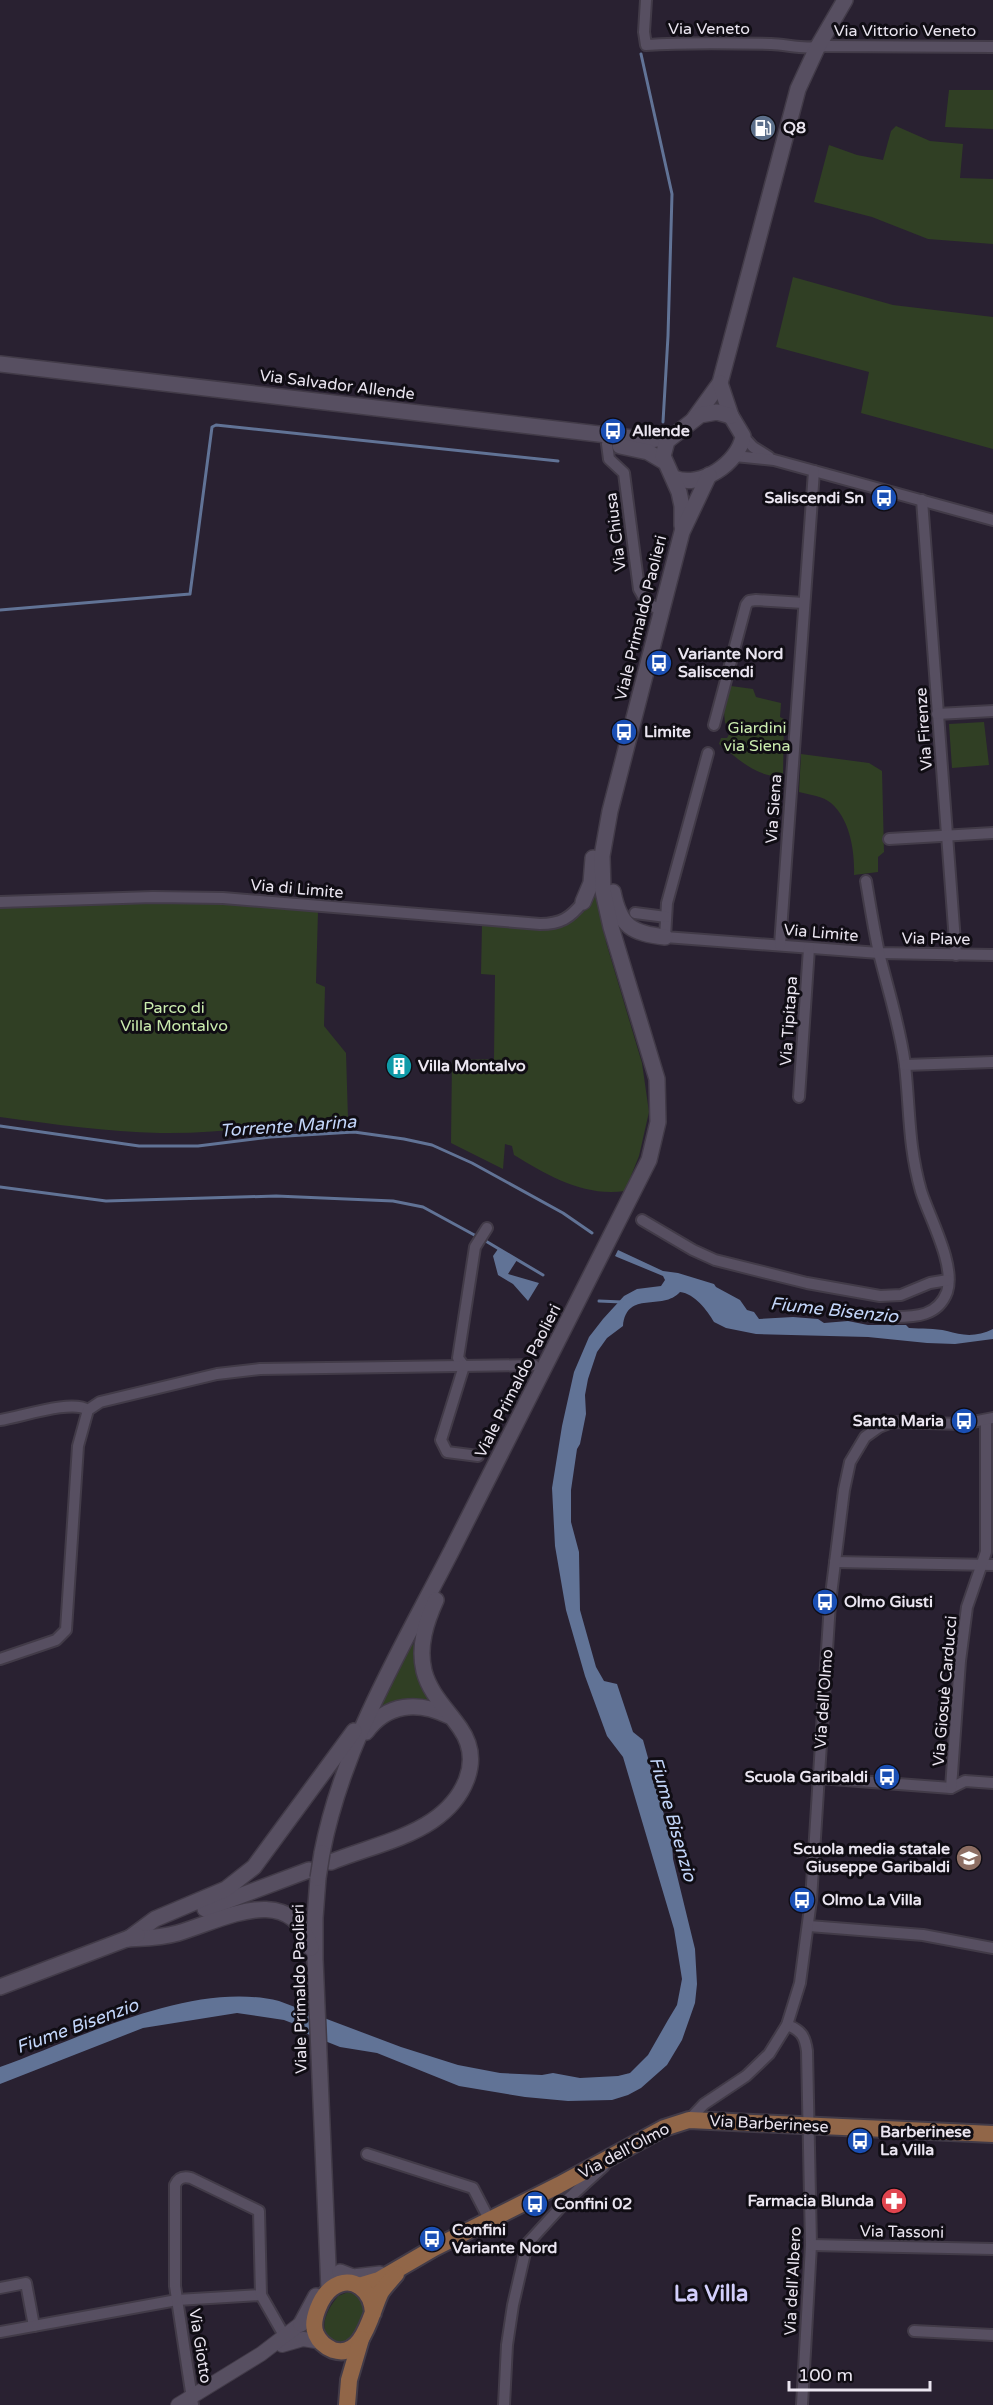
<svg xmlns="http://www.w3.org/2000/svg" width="993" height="2405" viewBox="0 0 993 2405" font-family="'Varela Round',sans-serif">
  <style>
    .green { fill: #303f24 }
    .water { fill: #617396 }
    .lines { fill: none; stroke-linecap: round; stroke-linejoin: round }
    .stream { stroke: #617396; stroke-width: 3 }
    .minor-casing { stroke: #423b48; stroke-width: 14 }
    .tertiary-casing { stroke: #423b48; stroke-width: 16 }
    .secondary-casing { stroke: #423b48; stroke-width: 18 }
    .primary-casing { stroke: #423b48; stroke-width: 20 }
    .minor { stroke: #574f61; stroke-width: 10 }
    .tertiary { stroke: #574f61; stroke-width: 14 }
    .secondary { stroke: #574f61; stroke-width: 15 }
    .primary { stroke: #916648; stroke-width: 16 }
    .secondary-bridge-casing { stroke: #423b48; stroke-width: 18; stroke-linecap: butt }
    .secondary-bridge { stroke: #574f61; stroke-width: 15 }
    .labels { text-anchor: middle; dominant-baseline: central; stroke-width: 6; stroke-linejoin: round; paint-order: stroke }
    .street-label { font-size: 16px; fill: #eae5f0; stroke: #100d14 }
    .poi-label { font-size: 16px; font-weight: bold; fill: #eae5f0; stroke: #100d14; text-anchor: start }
    .park-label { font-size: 16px; fill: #cbedaf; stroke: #100d14 }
    .water-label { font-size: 18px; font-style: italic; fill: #c3d6fa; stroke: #100d14 }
    .district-label { font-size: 22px; font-weight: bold; fill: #d2cffb; stroke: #100d14 }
  </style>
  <rect width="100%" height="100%" fill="#292131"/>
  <g class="green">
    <polygon points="949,90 993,90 993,129 945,127"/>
    <polygon points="896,126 930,141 963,144 960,178 993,179 993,244 928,239 872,217 814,202 829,145 857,155 883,160 891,131"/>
    <polygon points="793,277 893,305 993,317 993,449 861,413 869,372 776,347"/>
    <path d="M731,686L753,689L756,697L781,703L780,717L784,719L783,776C756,778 739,759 719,744L721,738H727L731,731L730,726L725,723L724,712Z"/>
    <polygon points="984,722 989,765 952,768 949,724"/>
    <path d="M801,754L869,763L882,771L884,852L878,857V872L854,875C855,852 850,819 831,803C823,796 810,795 799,792Z"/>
    <path d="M595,893L605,928L606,942L642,1063L649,1112L639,1156L625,1191C584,1197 547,1175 514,1155L512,1146L505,1144L503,1169L451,1143L452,1060L507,1059H494L495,975L481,974L482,924L559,925Z"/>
    <path d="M152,902H223L318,911L316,983L325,987L324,1026L346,1053L348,1119C286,1123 223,1134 160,1133C107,1132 53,1124 0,1117V907Z"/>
    <polygon points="414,1644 434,1703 380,1708 411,1646"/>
    <path d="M348,2292L359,2296L366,2308C358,2329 358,2345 332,2341C317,2328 327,2310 338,2296Z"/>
  </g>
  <g class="water">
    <polygon points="498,1249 517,1260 508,1274 539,1283 528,1301 513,1284 498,1275 493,1256"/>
    <path d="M618,1250L663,1271L678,1273L714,1284L716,1287L740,1300L747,1310L754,1312L759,1319L793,1317L818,1319L824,1323L848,1321L868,1325H906L909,1328C921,1329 935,1328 947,1331C963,1336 977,1337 993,1329V1339L955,1344L927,1343L868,1337L756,1334L726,1328L714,1322C707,1310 695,1294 680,1292C662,1312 627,1289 623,1326L607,1338L597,1352L588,1379L585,1395L586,1414L580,1444L577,1449L571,1490V1522L579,1552L580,1610L596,1667L604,1681L617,1684L633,1732L643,1740L672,1843L673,1859L695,1949L697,1984L695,2003L682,2040L667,2065L641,2088L628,2095L612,2100L568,2101L525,2097L459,2086L377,2053L340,2047L305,2033L297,2025L284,2020L237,2013L143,2028L0,2084V2067C81,2038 192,1980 279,2001L401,2047L458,2065L500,2073L542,2075L553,2073L580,2078L618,2076L630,2073L648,2055L668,2020L677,2005L682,1979L674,1929L623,1757L607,1736L585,1676L566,1610L555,1546L552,1488L562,1426L574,1372L589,1337L603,1319L624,1296L637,1289L661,1286L665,1280L663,1276L617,1257L615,1256Z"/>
  </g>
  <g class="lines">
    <g class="stream">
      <polyline points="641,54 672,194 668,336 663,422"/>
      <polyline points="0,610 190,594 212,427 216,425 558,461"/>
      <polyline points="0,1126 139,1146 198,1146 270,1137 354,1132 404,1139 432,1145 472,1163 563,1213 592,1233"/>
      <polyline points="0,1187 106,1201 276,1196 393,1201 423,1207 478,1237"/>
      <polyline points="484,1240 543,1275"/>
      <polyline points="599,1301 622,1302"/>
    </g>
    <g class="minor-casing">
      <g id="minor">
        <path d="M646,0L644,32L646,45C688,42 729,43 771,44C790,45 807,50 826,46L993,47"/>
        <polyline points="743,436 753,447 769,457"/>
        <polyline points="607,444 609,459 624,473 639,589 647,603 662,611"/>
        <polyline points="735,456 774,460 993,520"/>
        <polyline points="922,500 956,955"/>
        <polyline points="937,714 993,711"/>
        <polyline points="714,725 746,605 749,601 756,600 804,603"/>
        <polyline points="708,753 667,903 665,937 879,953 993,955"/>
        <polyline points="889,839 993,833"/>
        <path d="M866,881C870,905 874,930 879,953C888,990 900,1026 905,1065C910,1109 908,1146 921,1191C929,1217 956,1265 947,1292C938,1316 916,1317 894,1317"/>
        <path d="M0,902L153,897L223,898L540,924C561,924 570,918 583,902"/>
        <polyline points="635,913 666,917"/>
        <polyline points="780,945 814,471"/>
        <polyline points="905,1065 993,1062"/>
        <polyline points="799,1097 809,948"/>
        <polyline points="642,1220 693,1250 715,1260 807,1283 880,1296 901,1295 930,1283 948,1280"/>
        <path d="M0,1420C21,1417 72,1399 88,1410"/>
        <polyline points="478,1456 447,1452 441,1440 464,1366 458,1358 475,1247 487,1228"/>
        <polyline points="835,1562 993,1565"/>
        <polyline points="0,1659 56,1640 66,1630 78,1446 88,1410 100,1402 217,1374 260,1369 534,1365"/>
        <polyline points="819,1778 951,1788 965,1781 993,1783"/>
        <polyline points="951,1788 960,1661 967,1607 986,1552 986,1420"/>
        <polyline points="809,1926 923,1935 993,1948"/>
        <path d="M787,2025C801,2030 805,2036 807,2051L811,2245L802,2405"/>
        <polyline points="689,2120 704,2104 746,2076 769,2054 787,2025 800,1983 811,1900 830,1603 844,1490 850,1462 865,1437 879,1427 892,1422 962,1424 993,1418"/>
        <polyline points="367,2154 473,2188 489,2219"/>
        <polyline points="811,2245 993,2249"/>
        <polyline points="0,2288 26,2283 34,2326"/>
        <polyline points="914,2331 993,2335"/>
        <polyline points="0,2332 177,2300 261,2295"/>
        <path d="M193,2405L175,2286V2185C178,2178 183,2176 191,2178L259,2211L261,2295L285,2337"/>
        <polyline points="504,2405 507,2345 513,2305 527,2244 568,2199 604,2166"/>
      </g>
    </g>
    <g class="tertiary-casing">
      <g id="tertiary">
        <polyline points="282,2345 303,2339 322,2342"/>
        <polyline points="178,2405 261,2354 308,2318"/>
      </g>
    </g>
    <g class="secondary-casing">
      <g id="secondary">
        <polyline points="0,364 650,440 670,437"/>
        <polyline points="694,419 720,383 798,89 817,48 845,0"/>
        <polyline points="620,446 648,452 665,462"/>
        <path d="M674,478C700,489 739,463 743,436L731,416L720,383"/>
        <polyline points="682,526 682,506 679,492 663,456 667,441 700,415 717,412 731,416"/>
        <path d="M613,892C620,927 632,933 665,937"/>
        <polyline points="583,902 591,883 593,858"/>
        <path d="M366,1732C387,1703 418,1701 449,1716"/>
        <path d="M322,1853C343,1744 402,1648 452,1550C518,1420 584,1290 649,1160L658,1122L657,1079L611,927L603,891L602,856L610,811L682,532L709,475"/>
        <path d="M331,1862C363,1849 404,1840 432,1821C463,1800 484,1762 460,1728C447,1709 430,1694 424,1671C418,1646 426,1622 436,1600"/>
        <polyline points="318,1878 315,1918 315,1959 329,2290"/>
        <polyline points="205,1909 309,1870"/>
        <polyline points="128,1939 155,1919 226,1889 254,1867 354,1731"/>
        <path d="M128,1939C145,1938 161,1938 178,1933C223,1920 290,1880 311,1948"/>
        <polyline points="0,1987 137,1935"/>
        <polyline points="340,2272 353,2277 380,2274"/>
        <polyline points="301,2324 316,2296"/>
      </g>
    </g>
    <g class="primary-casing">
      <g id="primary">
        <polyline points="359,2286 379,2280 434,2248 559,2185 664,2128 689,2120 993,2134"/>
        <path d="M373,2313C372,2291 353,2273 332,2288C321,2296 310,2321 316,2334C319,2341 326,2347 333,2350C364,2360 371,2311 381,2292C385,2286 391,2280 396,2274"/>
        <polyline points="347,2405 349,2380 361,2339"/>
      </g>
    </g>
    <use href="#minor" class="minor"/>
    <use href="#tertiary" class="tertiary"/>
    <use href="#secondary" class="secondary"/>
    <use href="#primary" class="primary"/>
    <g class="secondary-bridge-casing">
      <polyline id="secondary-bridge" points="318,1878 322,1853"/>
    </g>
    <use href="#secondary-bridge" class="secondary-bridge"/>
  </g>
  <defs>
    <g id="fuel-disc" transform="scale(1.35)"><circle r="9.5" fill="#5c6f8a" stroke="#100d14"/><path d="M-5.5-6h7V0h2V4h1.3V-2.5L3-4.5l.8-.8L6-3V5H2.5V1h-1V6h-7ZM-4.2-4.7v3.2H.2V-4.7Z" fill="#fff"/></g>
    <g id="bus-disc" transform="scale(1.35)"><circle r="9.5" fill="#1a4fb4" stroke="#100d14"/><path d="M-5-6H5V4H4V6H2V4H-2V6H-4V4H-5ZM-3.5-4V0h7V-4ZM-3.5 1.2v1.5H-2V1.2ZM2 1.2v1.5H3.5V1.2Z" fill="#fff"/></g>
    <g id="building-disc" transform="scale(1.35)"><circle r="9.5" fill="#0f9aa8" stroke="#100d14"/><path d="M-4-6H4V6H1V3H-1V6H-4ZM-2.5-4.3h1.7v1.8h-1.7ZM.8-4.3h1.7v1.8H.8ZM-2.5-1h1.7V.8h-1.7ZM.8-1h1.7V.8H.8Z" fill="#fff"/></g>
    <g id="school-disc" transform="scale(1.35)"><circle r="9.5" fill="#8d6e63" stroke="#100d14"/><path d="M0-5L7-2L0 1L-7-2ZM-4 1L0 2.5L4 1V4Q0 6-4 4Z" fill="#fff"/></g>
    <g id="pharmacy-disc" transform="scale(1.35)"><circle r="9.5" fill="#e0444e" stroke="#100d14"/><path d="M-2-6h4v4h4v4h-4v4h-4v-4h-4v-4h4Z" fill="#fff"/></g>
  </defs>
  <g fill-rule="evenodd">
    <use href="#fuel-disc" x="763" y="128"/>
    <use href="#bus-disc" x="613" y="431"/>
    <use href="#bus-disc" x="884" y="498"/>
    <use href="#bus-disc" x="659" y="663"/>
    <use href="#bus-disc" x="624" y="732"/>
    <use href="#building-disc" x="399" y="1066"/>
    <use href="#bus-disc" x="964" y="1421"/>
    <use href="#bus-disc" x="825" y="1602"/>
    <use href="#bus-disc" x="887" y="1777"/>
    <use href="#school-disc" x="969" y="1858"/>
    <use href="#bus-disc" x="802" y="1900"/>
    <use href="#bus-disc" x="860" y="2141"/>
    <use href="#pharmacy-disc" x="894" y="2201"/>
    <use href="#bus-disc" x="535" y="2204"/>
    <use href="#bus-disc" x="432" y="2239"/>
  </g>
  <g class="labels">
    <g class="street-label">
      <text x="709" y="29">Via Veneto</text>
      <text x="905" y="31">Via Vittorio Veneto</text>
      <text transform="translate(337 385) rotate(7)">Via Salvador Allende</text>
      <text transform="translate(616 532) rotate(-97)">Via Chiusa</text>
      <text transform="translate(641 618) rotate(-76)">Viale Primaldo Paolieri</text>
      <text transform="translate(924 729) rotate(-94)">Via Firenze</text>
      <text transform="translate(774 809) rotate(-86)">Via Siena</text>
      <text transform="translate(297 889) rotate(5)">Via di Limite</text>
      <text transform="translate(821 933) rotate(5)">Via Limite</text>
      <text transform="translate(936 939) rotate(1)">Via Piave</text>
      <text transform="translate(789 1021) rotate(-86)">Via Tipitapa</text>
      <text transform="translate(518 1381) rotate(-63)">Viale Primaldo Paolieri</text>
      <text transform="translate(945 1691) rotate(-85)">Via Giosuè Carducci</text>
      <text transform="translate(824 1699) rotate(-86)">Via dell'Olmo</text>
      <text transform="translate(300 1989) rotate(-91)">Viale Primaldo Paolieri</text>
      <text transform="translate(769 2124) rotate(3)">Via Barberinese</text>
      <text transform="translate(624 2151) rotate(-28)">Via dell'Olmo</text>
      <text transform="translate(902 2232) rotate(1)">Via Tassoni</text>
      <text transform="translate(793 2281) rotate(-87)">Via dell'Albero</text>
      <text transform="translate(200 2346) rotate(81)">Via Giotto</text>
    </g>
    <g class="poi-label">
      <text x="783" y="128">Q8</text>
      <text x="632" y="431">Allende</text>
      <text x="864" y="498" text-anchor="end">Saliscendi Sn</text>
      <text x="678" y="654">Variante Nord<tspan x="678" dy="18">Saliscendi</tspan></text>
      <text x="644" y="732">Limite</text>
      <text x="418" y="1066">Villa Montalvo</text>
      <text x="944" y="1421" text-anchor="end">Santa Maria</text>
      <text x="844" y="1602">Olmo Giusti</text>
      <text x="868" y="1777" text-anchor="end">Scuola Garibaldi</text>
      <text x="950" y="1849" text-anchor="end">Scuola media statale<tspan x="950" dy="18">Giuseppe Garibaldi</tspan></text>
      <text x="822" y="1900">Olmo La Villa</text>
      <text x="880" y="2132">Barberinese<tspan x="880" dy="18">La Villa</tspan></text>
      <text x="874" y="2201" text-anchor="end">Farmacia Blunda</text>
      <text x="554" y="2204">Confini 02</text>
      <text x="452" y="2230">Confini<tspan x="452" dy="18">Variante Nord</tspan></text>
    </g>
    <g class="park-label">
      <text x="757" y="728">Giardini<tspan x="757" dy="18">via Siena</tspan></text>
      <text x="174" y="1008">Parco di<tspan x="174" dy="18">Villa Montalvo</tspan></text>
    </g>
    <g class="water-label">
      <text transform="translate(288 1126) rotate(-4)">Torrente Marina</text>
      <text transform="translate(834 1310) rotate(6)">Fiume Bisenzio</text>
      <text transform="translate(673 1819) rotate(74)">Fiume Bisenzio</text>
      <text transform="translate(77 2026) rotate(-20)">Fiume Bisenzio</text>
    </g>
    <g class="district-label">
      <text x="711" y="2294">La Villa</text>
    </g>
  </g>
  <path d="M789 2381v9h141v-9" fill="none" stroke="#eae5f0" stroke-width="3"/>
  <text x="798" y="2381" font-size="18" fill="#eae5f0" stroke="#100d14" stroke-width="4.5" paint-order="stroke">100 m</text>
</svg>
